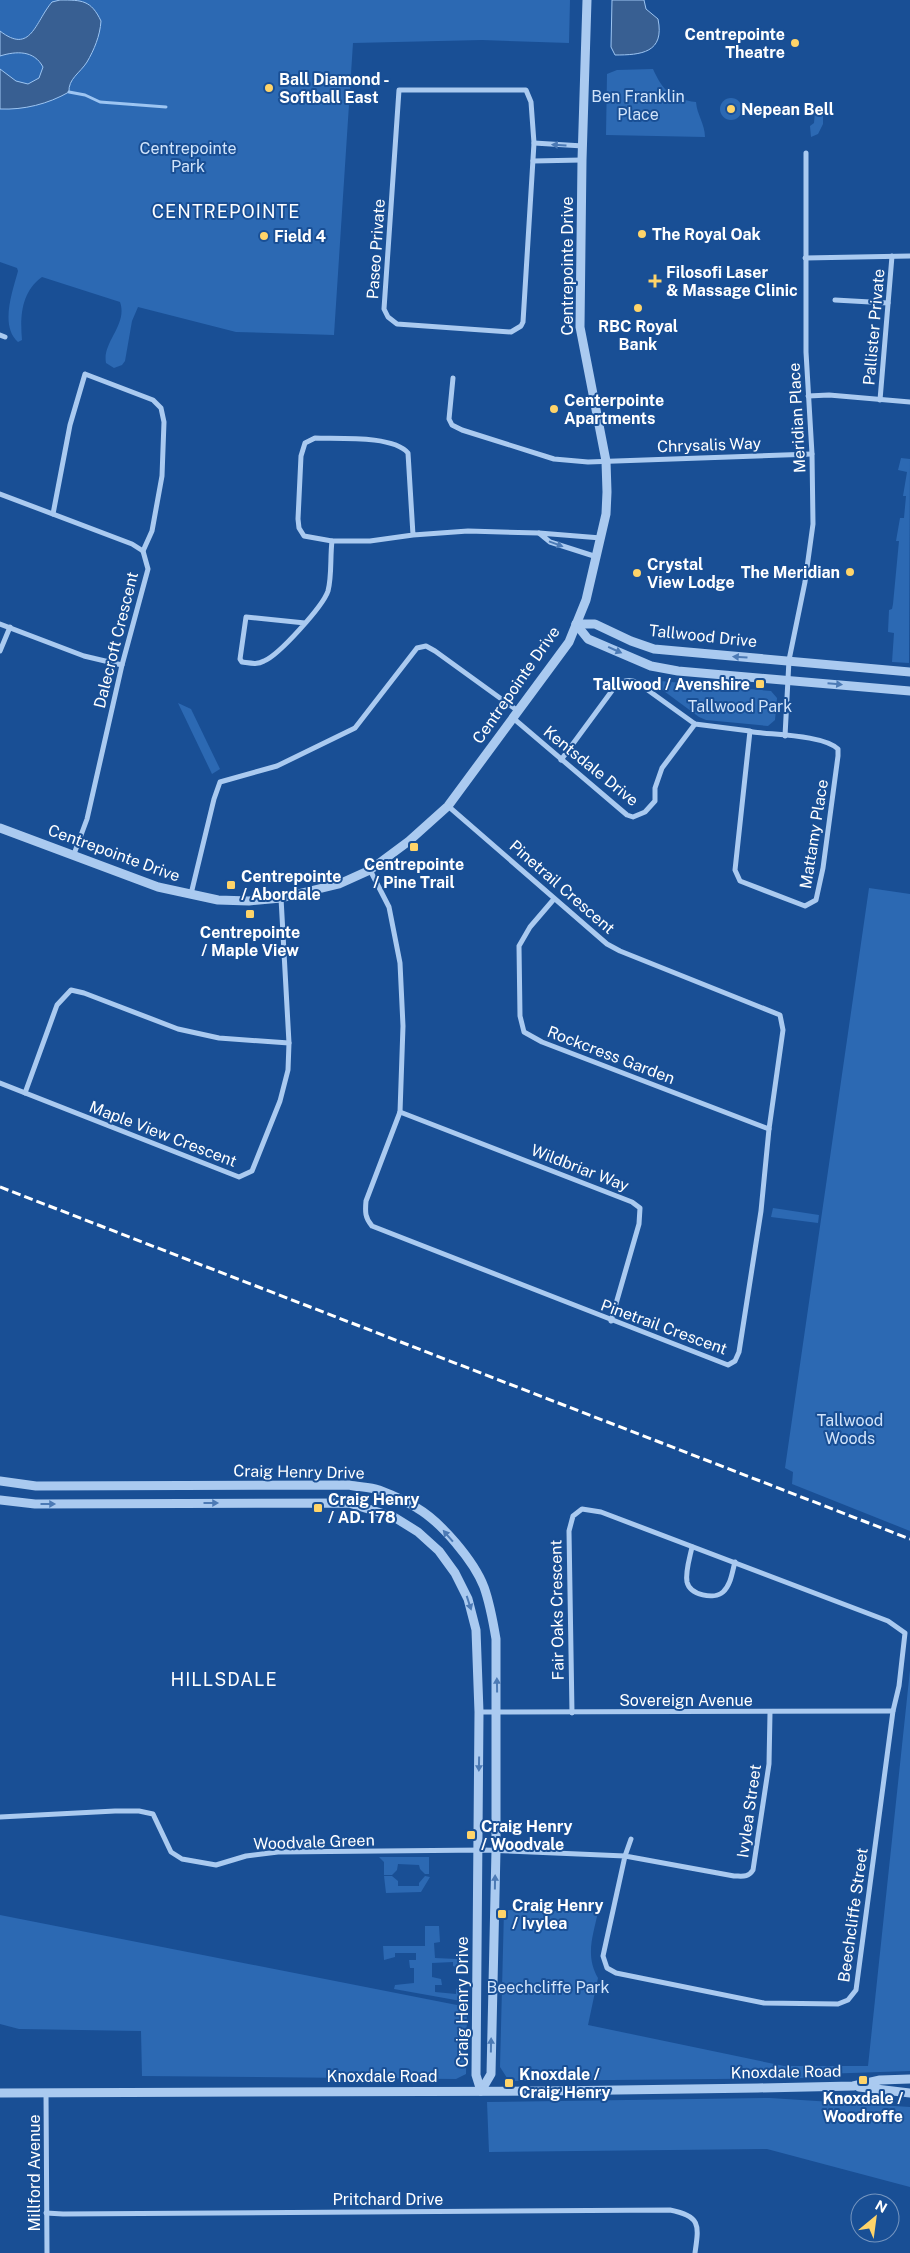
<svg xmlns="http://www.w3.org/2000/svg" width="910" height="2253" viewBox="0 0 910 2253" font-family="'Public Sans',sans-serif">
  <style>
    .green { fill: #2c69b3 }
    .water { fill: #385f92; stroke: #9dc5f2 }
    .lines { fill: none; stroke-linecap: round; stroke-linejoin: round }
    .stream { stroke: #9dc5f2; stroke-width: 3 }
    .minor { stroke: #aacaf0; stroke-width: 5 }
    .tertiary { stroke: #aacaf0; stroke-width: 9 }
    .rail { stroke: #fff; stroke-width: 3; stroke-dasharray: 9 4; stroke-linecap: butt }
    .oneway { fill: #4c7ab5 }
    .poi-dot { fill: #ffd469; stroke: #194f95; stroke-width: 2 }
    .labels { text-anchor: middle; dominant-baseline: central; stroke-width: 4; stroke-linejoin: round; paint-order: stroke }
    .poi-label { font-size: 16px; font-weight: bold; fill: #fff; stroke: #194f95; text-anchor: start }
    .park-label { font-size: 16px; fill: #d1e4fb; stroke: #194f95 }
    .street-label { font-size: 16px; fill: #fff; stroke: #194f95 }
    .neighbourhood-label { font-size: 18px; letter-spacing: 1px; fill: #fff; stroke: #194f95 }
  </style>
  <rect width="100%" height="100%" fill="#194f95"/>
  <g class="green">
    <path d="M0,0H570L569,43L482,40L353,43L334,335L236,332L138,307L132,321L125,361L122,365L114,368L106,363C102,342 128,325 120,302L42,277C21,292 20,317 22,340L18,342C0,326 12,293 18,271L17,268L0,262Z"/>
    <path d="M653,69C663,91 671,99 696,102C697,115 705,124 705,137L606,135L607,74L617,70Z"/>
    <circle cx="731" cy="109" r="11"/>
    <polygon points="820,107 823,110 823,124 818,134 811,137 810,126 814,123 815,111"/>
    <polygon points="901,458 910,459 909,663 892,662 894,633 888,632 889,610 892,609 893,604 899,541 896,541 900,518 904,518 906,496 903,496 907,472 898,470"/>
    <polygon points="649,680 771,691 777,698 775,720 768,726 706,720 699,717"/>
    <polygon points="178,703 191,709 220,769 212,774"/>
    <polygon points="869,888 910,894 910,1531 792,1484 793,1472 785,1468"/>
    <polygon points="773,1208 819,1215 818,1223 771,1217"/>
    <path d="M910,1670V2071L822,2074L807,2078L509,2081L500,2067L504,1910L598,1912C593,1936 585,1955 598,1978L588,2025L784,2066H868Z"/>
    <polygon points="379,1857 429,1857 429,1874 425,1874 420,1869 419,1865 398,1864 397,1870 392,1875 384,1875 384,1862"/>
    <polygon points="384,1876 392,1876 398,1881 398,1886 419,1886 419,1883 425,1876 430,1877 421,1892 386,1893"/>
    <polygon points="0,1915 467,2007 466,2074 456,2079 142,2076 141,2031 19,2029 0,2024"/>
    <polygon points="425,1926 439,1926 440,1942 434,1943 435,1958 457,1959 457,1953 463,1951 461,1969 453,1966 453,1962 432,1963 432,1977 441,1979 442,1985 435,1985 435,1992 456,1994 456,1989 462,1986 461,2001 394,1989 395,1985 414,1983 414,1968 410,1968 409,1960 416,1960 416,1953 395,1953 395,1957 384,1960 383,1946 425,1946"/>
    <polygon points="770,2098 910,2107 910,2187 767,2149 489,2152 487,2102"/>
  </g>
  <g class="water">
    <path d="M60,0C82,0 91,0 101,21C100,36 94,50 87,62C80,73 68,79 69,92C48,104 24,110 0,109V69L16,81L28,84L39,78L43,67C34,50 16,51 0,56V31C31,55 35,22 52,2Z"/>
    <path d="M612,0H644L646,9L658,19C665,53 641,55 615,55L611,47Z"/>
  </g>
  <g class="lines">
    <polyline class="stream" points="69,92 85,95 100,102 166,107"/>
    <g class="minor">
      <polygon points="399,90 526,90 531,102 534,143 523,322 521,326 511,332 397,324 388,317 384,309"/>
      <polyline points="534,143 583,146"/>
      <polyline points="533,161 582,160"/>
      <polyline points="805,258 910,256"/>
      <polyline points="835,300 888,303"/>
      <polyline points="0,335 5,337"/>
      <polyline points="453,378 449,419 452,425 462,430 554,459 588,462 812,454"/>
      <polyline points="808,396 829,395 910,402"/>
      <polyline points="880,400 892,256"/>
      <polyline points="0,494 132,544 143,551 148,569 122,665 87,819 74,854"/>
      <polyline points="53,514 70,425 85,374 153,400 161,408 164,422 162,476 152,531 143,551"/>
      <path d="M413,535L408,453C393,435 337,439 315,438L305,443L301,456L298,519L299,528L304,536L332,541H370L413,535L468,531L539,533"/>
      <polyline points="597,557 550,542 539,533 601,538"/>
      <path d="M305,623L246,617L240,659L242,662C250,663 257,665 264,661C279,655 323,606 328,591C332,576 330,557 332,541"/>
      <polyline points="0,624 84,656 122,665"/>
      <polyline points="0,651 10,627"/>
      <polyline points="513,718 627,815 633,817 645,812 655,801 655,788 662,768 695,724"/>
      <polyline points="785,736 789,660 805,582 813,524 812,454 806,352 806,153"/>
      <path d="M561,760L614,688C622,680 629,678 638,683L695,724L750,731L753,732C775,735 823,735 838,749V756L823,868L816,900L805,906L740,881L735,870L750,731"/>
      <path d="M370,870L389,907L400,963L403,1026L400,1112L366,1201C365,1212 365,1218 372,1226L728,1365L735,1361L739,1352L761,1211L769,1129L783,1030L780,1015L620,951L607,944L448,806"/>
      <polyline points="191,894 214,799 220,782 277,766 355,728 417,648 426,646 435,651 518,711"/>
      <polyline points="554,899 530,927 519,946 520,1016 524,1032 542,1042 769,1129"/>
      <polyline points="0,1083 239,1177 252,1171 280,1101 288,1070 289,1043 281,898"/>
      <polyline points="25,1093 57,1005 71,990 84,993 178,1029 219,1038 289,1043"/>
      <polyline points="400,1112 632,1202 640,1208 639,1224 611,1321"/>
      <path d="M692,1547C690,1557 685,1572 687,1582C690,1595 714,1600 723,1592C731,1585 732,1572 735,1562"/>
      <polyline points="479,1712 893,1711"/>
      <polyline points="0,1817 115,1811 139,1811 153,1814 171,1852 182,1859 216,1865 246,1856 278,1852 484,1850 625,1856 603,1956 607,1968 616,1973 764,2003 838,2004 848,2000 856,1990 893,1711 899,1686 905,1633 888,1621 601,1512 582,1509 573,1516 569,1531 572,1713"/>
      <path d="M631,1839L625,1856L734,1876C742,1876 748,1878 753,1870L769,1764L770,1713"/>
      <polyline points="46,2092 47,2253"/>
      <path d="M46,2213L63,2214L670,2210C701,2216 699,2225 695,2253"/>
    </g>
    <g class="tertiary">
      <polyline points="576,624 588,639 651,666 678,671 910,691"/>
      <polyline points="576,624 595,624 631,641 654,649 910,672"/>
      <polyline points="0,828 158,887 218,900 249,901 281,898 339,884 370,870 409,841 448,806 569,642 586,600 606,514 607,492 606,461 580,327 582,160 587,0"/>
      <path d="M0,1481L36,1486L349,1485C358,1487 370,1487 379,1490C392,1495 406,1501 417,1508C441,1522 474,1561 484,1587C490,1604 493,1621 496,1639V1850L491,2074L481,2091"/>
      <polyline points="0,1500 35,1504 349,1503 394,1517 418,1532 439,1551 455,1573 468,1599 476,1630 479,1712 476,2075 481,2091"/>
      <polyline points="859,2087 910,2093"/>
      <polyline points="0,2093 548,2091 758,2088 853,2086 880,2080 910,2079"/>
    </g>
    <polyline class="rail" points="0,1187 910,1539"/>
  </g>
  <defs><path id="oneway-solid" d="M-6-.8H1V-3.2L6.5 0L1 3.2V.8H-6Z" transform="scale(1.25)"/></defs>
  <g class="oneway">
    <use href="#oneway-solid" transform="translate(559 145) rotate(-176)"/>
    <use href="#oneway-solid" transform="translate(556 544) rotate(20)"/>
    <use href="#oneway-solid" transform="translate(615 650) rotate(24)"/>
    <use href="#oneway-solid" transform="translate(740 657) rotate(-176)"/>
    <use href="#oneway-solid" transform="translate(835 684) rotate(5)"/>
    <use href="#oneway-solid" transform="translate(211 1503)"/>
    <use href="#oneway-solid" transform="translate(48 1504)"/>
    <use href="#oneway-solid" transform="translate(448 1536) rotate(-131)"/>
    <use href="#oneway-solid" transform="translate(469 1603) rotate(72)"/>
    <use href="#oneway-solid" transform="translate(497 1685) rotate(-91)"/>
    <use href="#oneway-solid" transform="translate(479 1764) rotate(91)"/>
    <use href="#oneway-solid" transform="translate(495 1882) rotate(-89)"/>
    <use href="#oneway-solid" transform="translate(491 2045) rotate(-89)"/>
  </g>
  <g class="poi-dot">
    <circle cx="795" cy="43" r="5"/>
    <circle cx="269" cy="88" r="5"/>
    <circle cx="731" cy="109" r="5"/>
    <circle cx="642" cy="234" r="5"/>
    <circle cx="264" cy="236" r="5"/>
    <path d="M652.5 273.5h5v5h5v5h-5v5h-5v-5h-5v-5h5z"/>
    <circle cx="638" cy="308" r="5"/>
    <circle cx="554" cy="409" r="5"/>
    <circle cx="850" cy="572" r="5"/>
    <circle cx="637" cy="573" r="5"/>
    <rect x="755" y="679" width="10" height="10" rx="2.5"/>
    <rect x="409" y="842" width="10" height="10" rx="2.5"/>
    <rect x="226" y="880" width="10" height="10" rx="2.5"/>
    <rect x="245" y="909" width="10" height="10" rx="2.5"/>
    <rect x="313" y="1503" width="10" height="10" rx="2.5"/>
    <rect x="466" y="1830" width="10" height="10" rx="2.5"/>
    <rect x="497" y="1909" width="10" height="10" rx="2.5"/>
    <rect x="858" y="2075" width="10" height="10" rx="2.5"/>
    <rect x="504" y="2078" width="10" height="10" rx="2.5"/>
  </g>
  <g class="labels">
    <g class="poi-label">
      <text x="785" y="34" text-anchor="end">Centrepointe<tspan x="785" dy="18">Theatre</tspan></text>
      <text x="279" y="79">Ball Diamond -<tspan x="279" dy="18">Softball East</tspan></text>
      <text x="741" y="109">Nepean Bell</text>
      <text x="652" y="234">The Royal Oak</text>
      <text x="274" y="236">Field 4</text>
      <text x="666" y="272">Filosofi Laser<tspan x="666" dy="18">&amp; Massage Clinic</tspan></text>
      <text x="638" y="326" text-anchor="middle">RBC Royal<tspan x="638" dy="18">Bank</tspan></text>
      <text x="564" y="400">Centerpointe<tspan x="564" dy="18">Apartments</tspan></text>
      <text x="647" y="564">Crystal<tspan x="647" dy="18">View Lodge</tspan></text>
      <text x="840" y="572" text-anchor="end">The Meridian</text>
      <text x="750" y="684" text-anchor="end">Tallwood / Avenshire</text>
      <text x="414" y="864" text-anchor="middle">Centrepointe<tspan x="414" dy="18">/ Pine Trail</tspan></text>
      <text x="241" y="876">Centrepointe<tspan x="241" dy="18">/ Abordale</tspan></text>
      <text x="250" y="932" text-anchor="middle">Centrepointe<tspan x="250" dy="18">/ Maple View</tspan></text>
      <text x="328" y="1499">Craig Henry<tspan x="328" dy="18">/ AD. 178</tspan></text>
      <text x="481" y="1826">Craig Henry<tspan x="481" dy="18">/ Woodvale</tspan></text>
      <text x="512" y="1905">Craig Henry<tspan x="512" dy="18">/ Ivylea</tspan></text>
      <text x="519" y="2074">Knoxdale /<tspan x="519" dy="18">Craig Henry</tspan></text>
      <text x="863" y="2098" text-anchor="middle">Knoxdale /<tspan x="863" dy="18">Woodroffe</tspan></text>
    </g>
    <g class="park-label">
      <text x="638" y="96">Ben Franklin<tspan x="638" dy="18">Place</tspan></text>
      <text x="188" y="148">Centrepointe<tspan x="188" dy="18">Park</tspan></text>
      <text x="740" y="706">Tallwood Park</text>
      <text x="850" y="1420">Tallwood<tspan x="850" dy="18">Woods</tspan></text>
      <text x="548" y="1987">Beechcliffe Park</text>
    </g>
    <g class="street-label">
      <text transform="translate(376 249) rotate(-86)">Paseo Private</text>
      <text transform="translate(567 266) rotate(-90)">Centrepointe Drive</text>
      <text transform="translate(874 327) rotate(-85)">Pallister Private</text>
      <text transform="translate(797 418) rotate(-93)">Meridian Place</text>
      <text transform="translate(709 445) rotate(-2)">Chrysalis Way</text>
      <text transform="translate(703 636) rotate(6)">Tallwood Drive</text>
      <text transform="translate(116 640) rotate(-76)">Dalecroft Crescent</text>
      <text transform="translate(516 685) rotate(-55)">Centrepointe Drive</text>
      <text transform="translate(591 766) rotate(39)">Kentsdale Drive</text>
      <text transform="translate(814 834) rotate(-81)">Mattamy Place</text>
      <text transform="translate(114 853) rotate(20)">Centrepointe Drive</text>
      <text transform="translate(562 887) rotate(41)">Pinetrail Crescent</text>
      <text transform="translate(611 1055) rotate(21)">Rockcress Garden</text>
      <text transform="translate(163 1134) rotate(21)">Maple View Crescent</text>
      <text transform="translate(580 1168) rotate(21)">Wildbriar Way</text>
      <text transform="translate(664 1327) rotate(20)">Pinetrail Crescent</text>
      <text transform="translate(299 1472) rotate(1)">Craig Henry Drive</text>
      <text transform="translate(557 1610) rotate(-91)">Fair Oaks Crescent</text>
      <text x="686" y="1700">Sovereign Avenue</text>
      <text transform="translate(749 1811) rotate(-82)">Ivylea Street</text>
      <text transform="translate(314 1842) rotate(-2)">Woodvale Green</text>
      <text transform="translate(853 1915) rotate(-82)">Beechcliffe Street</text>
      <text transform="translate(462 2002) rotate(-90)">Craig Henry Drive</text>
      <text transform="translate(786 2072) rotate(-1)">Knoxdale Road</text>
      <text x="382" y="2076">Knoxdale Road</text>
      <text transform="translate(34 2173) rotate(-90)">Millford Avenue</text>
      <text x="388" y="2199">Pritchard Drive</text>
    </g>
    <g class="neighbourhood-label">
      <text x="226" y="211">CENTREPOINTE</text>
      <text x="224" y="1679">HILLSDALE</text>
    </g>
  </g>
  <g transform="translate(875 2218) rotate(29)"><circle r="24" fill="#194f95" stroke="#7595bf"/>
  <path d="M0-4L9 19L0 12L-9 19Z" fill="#ffd469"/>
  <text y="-8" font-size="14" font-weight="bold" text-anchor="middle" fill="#ffffff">N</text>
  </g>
</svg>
